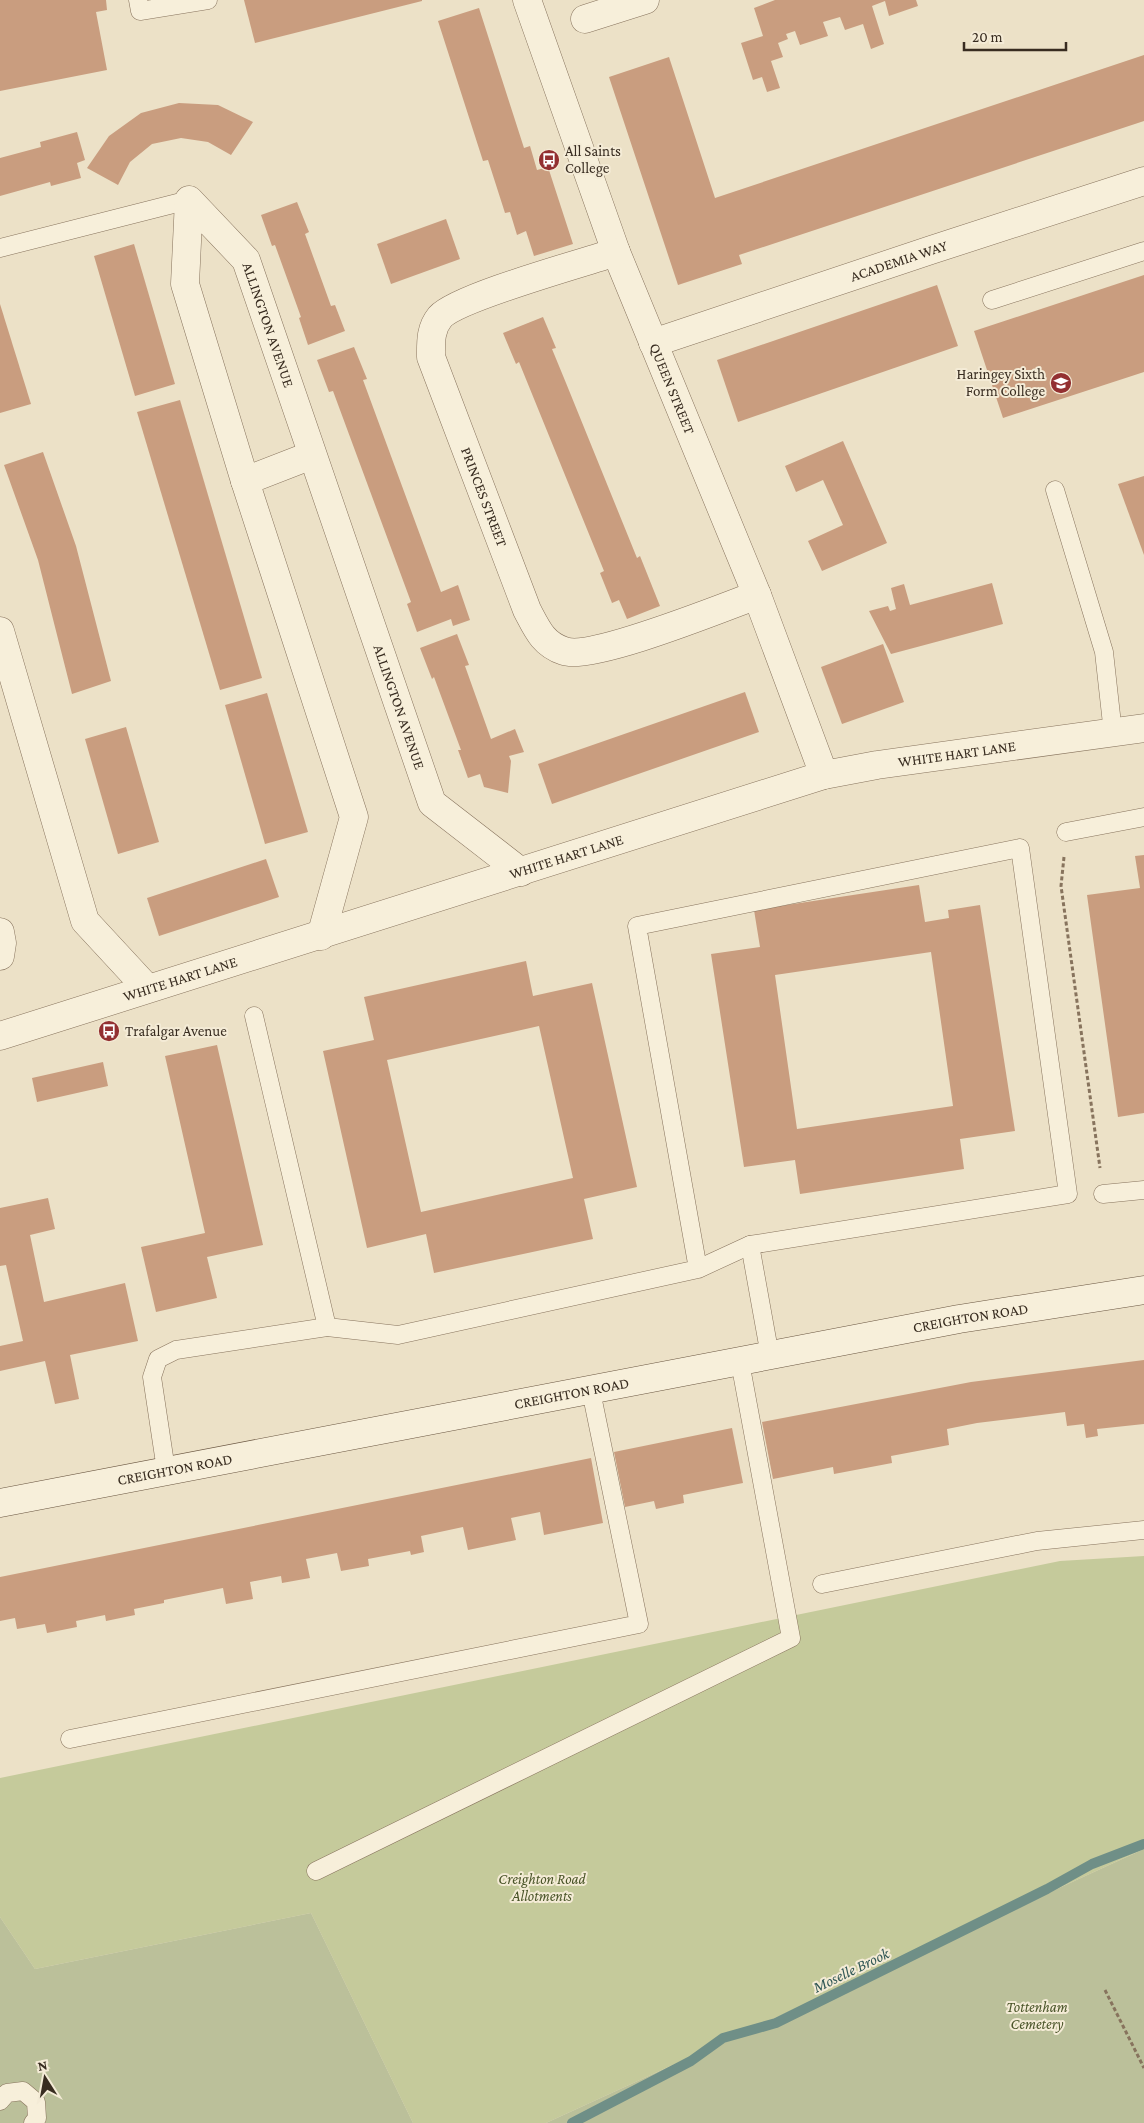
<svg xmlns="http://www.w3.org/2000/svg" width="1144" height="2123" viewBox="0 0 1144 2123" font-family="'Crimson Pro',serif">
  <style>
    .green { fill: #c5ca9b }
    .cemetery { fill: #bbc09a }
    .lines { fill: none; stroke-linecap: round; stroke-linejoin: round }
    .stream { stroke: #6f8f87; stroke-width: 10 }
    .building { fill: #c99d7f; fill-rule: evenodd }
    .lane-casing { stroke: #87735d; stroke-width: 19 }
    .street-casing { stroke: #87735d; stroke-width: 29 }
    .secondary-casing { stroke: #695540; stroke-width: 29 }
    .path { stroke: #87735d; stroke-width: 3; stroke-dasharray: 4 2.5; stroke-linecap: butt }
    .lane { stroke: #f7efda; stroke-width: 18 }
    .street { stroke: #f7efda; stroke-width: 28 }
    .secondary { stroke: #f7efda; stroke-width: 28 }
    .labels { text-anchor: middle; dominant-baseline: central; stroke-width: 4; stroke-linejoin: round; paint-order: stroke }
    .poi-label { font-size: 15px; fill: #382c20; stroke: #f4ebd6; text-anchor: start }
    .street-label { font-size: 15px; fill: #382c20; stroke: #f4ebd6 }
    .park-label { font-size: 15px; font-style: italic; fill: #495428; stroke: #f4ebd6 }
    .water-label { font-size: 16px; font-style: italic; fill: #305755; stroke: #f4ebd6 }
  </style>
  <rect width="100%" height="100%" fill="#ece1c7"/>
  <polygon class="green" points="1144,1556 1144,1849 546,2123 413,2123 311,1913 35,1969 0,1917 0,1778 1060,1561"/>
  <g class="cemetery">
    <polygon points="1144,1849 1144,2123 546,2123"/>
    <polygon points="311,1913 413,2123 0,2123 0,1917 35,1969"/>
  </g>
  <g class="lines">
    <polyline class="stream" points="572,2123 691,2061 723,2038 776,2023 1047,1889 1092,1864 1144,1844"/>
  </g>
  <g class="building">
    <polygon points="0,0 106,0 107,10 96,12 107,70 0,91"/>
    <polygon points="244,0 422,0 422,1 255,43"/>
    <polygon points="775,0 916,0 918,6 889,16 885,1 872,6 884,44 871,49 863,24 845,30 840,17 823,22 828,36 800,45 795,31 786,34 788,39 778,43 783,57 771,61 780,88 767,92 762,77 753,80 741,43 763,36 754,8"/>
    <polygon points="479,8 524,148 530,146 537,170 548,167 573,244 534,256 526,231 517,235 510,212 505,213 488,160 483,161 438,21"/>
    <polygon points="1144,55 1144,121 739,255 742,264 678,285 609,77 669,57 715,198"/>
    <polygon points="179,103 218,105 253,122 231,155 208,142 181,138 152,144 130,162 118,185 87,168 109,136 141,113"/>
    <polygon points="77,132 85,160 77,163 81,178 51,186 50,182 0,196 0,158 41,147 40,142"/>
    <polygon points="297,202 309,232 305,234 331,306 335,305 345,331 308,345 299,318 301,317 275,245 272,246 261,215"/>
    <polygon points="446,219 460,259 391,284 377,244"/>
    <polygon points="134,244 175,384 135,396 94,256"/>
    <polygon points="1144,275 1144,372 1003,418 974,331"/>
    <polygon points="937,285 958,346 738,422 717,360"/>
    <polygon points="0,304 31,404 0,413"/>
    <polygon points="543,317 556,348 552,349 566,383 637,558 640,556 660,606 627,619 619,600 612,603 600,573 604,571 519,362 516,364 503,333"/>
    <polygon points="354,347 367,379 363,380 441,592 458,585 470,620 453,626 451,619 417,632 407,604 411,602 333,391 329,392 317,360"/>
    <polygon points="180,400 262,678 220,690 137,412"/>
    <polygon points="843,441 887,543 822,571 808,541 843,525 823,480 796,492 785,466"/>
    <polygon points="43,452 76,546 111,681 72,694 38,560 4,465"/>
    <polygon points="1144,476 1144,555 1118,484"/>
    <polygon points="992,583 1003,624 891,654 869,611 888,606 890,611 896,609 891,588 904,584 910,605"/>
    <polygon points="457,634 469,665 465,666 491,739 515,729 524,752 509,756 511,761 508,793 484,787 480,774 468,778 458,750 461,750 434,677 432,679 420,648"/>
    <polygon points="883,644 904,702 842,724 821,667"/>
    <polygon points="745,692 759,732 552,804 538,764"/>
    <polygon points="267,693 308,832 265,844 225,705"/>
    <polygon points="126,727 159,842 118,854 85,739"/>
    <polygon points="1144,855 1144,1113 1118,1117 1087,895 1140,888 1135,856"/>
    <polygon points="266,859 279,897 159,936 147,898"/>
    <path d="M919,885L925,922L949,918L948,910L980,905L1015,1131L960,1139L964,1169L800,1194L795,1160L744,1167L711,954L760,947L754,910ZM931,952L953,1106L797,1129L775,975Z"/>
    <path d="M526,961L533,996L592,983L637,1187L584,1199L593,1239L434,1273L426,1234L367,1248L323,1051L374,1040L364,997ZM539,1026L573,1178L421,1212L387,1060Z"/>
    <polygon points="217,1045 263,1245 207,1257 217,1298 156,1312 141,1247 205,1233 165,1056"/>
    <polygon points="103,1062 108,1086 37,1102 32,1078"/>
    <polygon points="48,1198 55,1229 30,1235 44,1302 125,1283 138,1341 70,1355 79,1399 55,1404 45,1361 0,1371 0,1346 23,1341 6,1265 0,1266 0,1208"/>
    <polygon points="1144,1360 1144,1424 1097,1429 1098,1436 1086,1438 1084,1424 1067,1426 1065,1412 977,1423 947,1429 949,1445 891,1456 892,1463 834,1474 833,1467 773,1479 762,1422 971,1382"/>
    <polygon points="732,1428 743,1483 683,1495 684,1503 656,1509 654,1501 625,1507 614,1452"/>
    <polygon points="591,1458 603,1523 544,1535 540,1512 511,1518 516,1540 468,1550 463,1527 421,1536 424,1552 411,1555 410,1551 368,1559 369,1566 341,1571 337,1553 306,1559 310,1578 282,1583 281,1576 250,1582 253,1599 226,1604 223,1588 164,1600 164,1603 134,1609 135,1615 106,1621 105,1615 76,1621 77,1627 47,1633 45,1624 17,1629 15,1618 0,1621 0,1577"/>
  </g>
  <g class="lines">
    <g class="lane-casing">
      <g id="lane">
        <polyline points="138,0 140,11 208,0"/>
        <polyline points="0,248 189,200"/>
        <polyline points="992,300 1144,251"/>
        <polyline points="1055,490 1104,652 1113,733"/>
        <polyline points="1066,832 1144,817"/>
        <polyline points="254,1016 327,1327"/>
        <polyline points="1103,1194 1144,1190"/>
        <polyline points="750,1245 770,1356"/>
        <polyline points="166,1470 152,1377 158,1359 176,1350 327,1327 398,1335 698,1269 750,1245 1068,1194 1020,848 637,926 698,1269"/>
        <polyline points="822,1584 1037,1541 1144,1530"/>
        <polyline points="70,1739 639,1624 591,1391"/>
        <polyline points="316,1871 791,1638 740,1362"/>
        <polyline points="0,2101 7,2093 23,2091 36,2102 37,2118 33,2123"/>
      </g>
    </g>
    <g class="street-casing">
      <g id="street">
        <path id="s1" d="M527,0L616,252L757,595L824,775"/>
        <polyline points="585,19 645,0"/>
        <path id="s2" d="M616,252C583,263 458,297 440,317C430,329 431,343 431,357L527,610C537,629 543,644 564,651C592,661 724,607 757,595"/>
        <path id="s3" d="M653,343L931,250L1144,181"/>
        <polyline points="245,481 312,455"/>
        <polyline points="0,631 85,921 147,988"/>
        <polyline points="0,932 2,943 0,956"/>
        <path id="s4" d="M321,936L354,817L245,481L185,284L189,200L246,260L432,803L521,872"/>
        <path id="s5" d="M0,1036L824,775L877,765L1144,728"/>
      </g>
    </g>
    <g class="secondary-casing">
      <g id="secondary">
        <path id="s6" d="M0,1503L959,1319L1144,1290"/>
      </g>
    </g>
    <g class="path">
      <polyline points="1064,857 1061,886 1100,1168"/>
      <polyline points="1105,1990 1144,2068"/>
    </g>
    <use href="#lane" class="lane"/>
    <use href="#street" class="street"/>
    <use href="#secondary" class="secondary"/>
  </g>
  <defs>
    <g id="bus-disc" transform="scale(1.125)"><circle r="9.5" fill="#933031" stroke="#f4ebd6"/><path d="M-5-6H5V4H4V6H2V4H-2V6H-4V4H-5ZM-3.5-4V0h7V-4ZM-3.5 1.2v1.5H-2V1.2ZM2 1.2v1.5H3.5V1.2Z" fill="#fff"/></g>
    <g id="university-disc" transform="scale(1.125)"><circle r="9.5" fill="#933031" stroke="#f4ebd6"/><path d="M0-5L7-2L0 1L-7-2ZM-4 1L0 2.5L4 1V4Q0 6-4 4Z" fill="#fff"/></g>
  </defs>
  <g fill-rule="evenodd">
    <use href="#bus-disc" x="549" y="160"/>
    <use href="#university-disc" x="1061" y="383"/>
    <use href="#bus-disc" x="109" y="1031"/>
  </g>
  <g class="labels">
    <g class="poi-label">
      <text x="565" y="151">All Saints<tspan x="565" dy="17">College</tspan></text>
      <text x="1045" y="374" text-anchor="end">Haringey Sixth<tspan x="1045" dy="17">Form College</tspan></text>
      <text x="125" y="1031">Trafalgar Avenue</text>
    </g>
    <g class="street-label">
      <text stroke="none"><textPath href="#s3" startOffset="259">ACADEMIA WAY</textPath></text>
      <text stroke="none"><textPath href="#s4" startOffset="918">ALLINGTON AVENUE</textPath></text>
      <text stroke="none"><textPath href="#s1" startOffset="415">QUEEN STREET</textPath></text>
      <text stroke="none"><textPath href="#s2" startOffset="380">PRINCES STREET</textPath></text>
      <text stroke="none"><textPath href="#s4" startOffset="1322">ALLINGTON AVENUE</textPath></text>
      <text stroke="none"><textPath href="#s5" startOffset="999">WHITE HART LANE</textPath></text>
      <text stroke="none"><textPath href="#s5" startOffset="594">WHITE HART LANE</textPath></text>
      <text stroke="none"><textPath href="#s5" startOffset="189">WHITE HART LANE</textPath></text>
      <text stroke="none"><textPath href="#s6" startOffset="988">CREIGHTON ROAD</textPath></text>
      <text stroke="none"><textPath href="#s6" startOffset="582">CREIGHTON ROAD</textPath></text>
      <text stroke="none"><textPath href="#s6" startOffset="178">CREIGHTON ROAD</textPath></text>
    </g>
    <g class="park-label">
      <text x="542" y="1879">Creighton Road<tspan x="542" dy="17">Allotments</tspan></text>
      <text x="1037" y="2007">Tottenham<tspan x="1037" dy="17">Cemetery</tspan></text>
    </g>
    <g class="water-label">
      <text transform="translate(851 1970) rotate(-26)">Moselle Brook</text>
    </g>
  </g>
  <g transform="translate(45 2078) rotate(349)" stroke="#f4ebd6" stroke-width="4" paint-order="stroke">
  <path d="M0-4L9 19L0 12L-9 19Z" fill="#382c20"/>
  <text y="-8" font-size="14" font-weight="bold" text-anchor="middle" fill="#382c20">N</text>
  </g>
  <path d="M964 42v8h102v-8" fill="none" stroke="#382c20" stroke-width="2.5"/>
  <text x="972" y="42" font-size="15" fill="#382c20" stroke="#f4ebd6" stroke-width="4" paint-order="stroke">20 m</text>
</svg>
